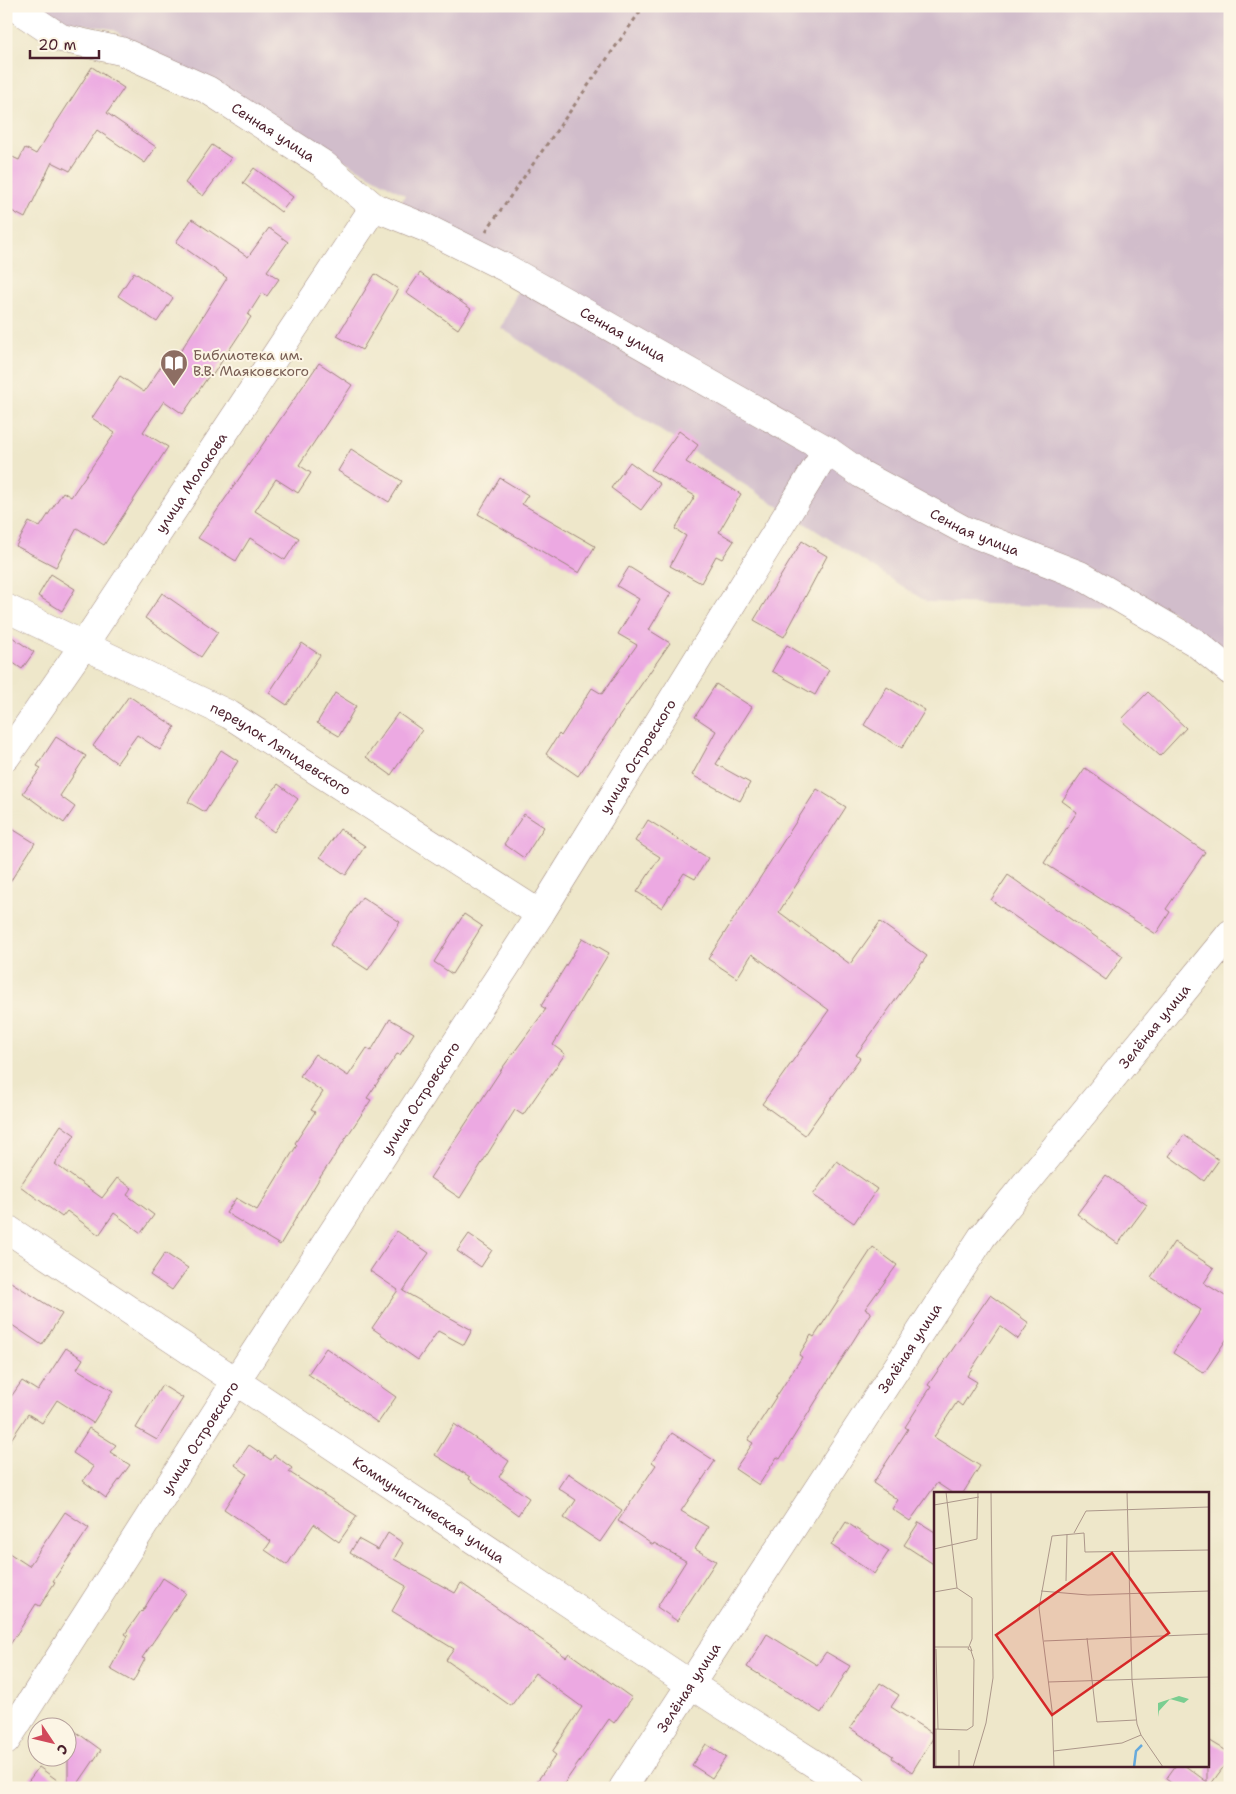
<svg xmlns="http://www.w3.org/2000/svg" width="1236" height="1794" viewBox="0 0 1236 1794" font-family="'Shantell Sans',sans-serif">
  <style>
    .industrial { fill: #d1bdcb }
    .building { fill: #eca9e2 }
    .lines { fill: none; stroke-linecap: round; stroke-linejoin: round }
    .minor-casing { stroke: #9c837a; stroke-width: 29 }
    .path { stroke: #9c837a; stroke-width: 3; stroke-dasharray: 4 4; stroke-linecap: butt }
    .minor { stroke: #fff; stroke-width: 28 }
    .labels { text-anchor: middle; dominant-baseline: central; stroke-width: 4; stroke-linejoin: round; paint-order: stroke }
    .street-label { font-size: 14px; fill: #4a1f2b; stroke: #fcf5e5 }
    .education-label { font-size: 14px; fill: #785e54; stroke: #fcf5e5; text-anchor: start }
    .inset-river { fill: none; stroke: #67aadc; stroke-width: 2.5 }
    .inset-road { fill: none; stroke: #ac978a; stroke-width: 1 }
    .view { fill: #d62828; fill-opacity: 0.15; stroke: #d62828; stroke-width: 2.5 }
    .inset-edge { fill: none; stroke: #4a1f2b; stroke-width: 2.5 }
  </style>
  <rect width="100%" height="100%" fill="#fcf5e5"/>
  <filter id="ink" filterUnits="userSpaceOnUse"><feTurbulence type="fractalNoise" baseFrequency=".02" numOctaves="2"/><feDisplacementMap in="SourceGraphic" scale="10" xChannelSelector="R" yChannelSelector="G"/><feConvolveMatrix kernelMatrix="1 2 1 2 8 2 1 2 1" color-interpolation-filters="sRGB"/></filter>
  <filter id="wash" filterUnits="userSpaceOnUse"><feTurbulence type="fractalNoise" baseFrequency=".0096" numOctaves="4" result="noise"/><feDisplacementMap in="SourceGraphic" scale="20" xChannelSelector="R" yChannelSelector="G"/><feGaussianBlur stdDeviation="1.12" result="paint"/><feColorMatrix in="noise" values="0 0 0 0 0 0 0 0 0 0 0 0 0 0 0 0 0 1.4 0 .05"/><feComposite in="paint" operator="in"/></filter>
  <g filter="url(#wash)">
    <rect width="100%" height="100%" fill="#eee7ca"/>
    <polygon class="industrial" points="32,6 1230,6 1230,659 1170,610 927,602 501,328 519,288 392,219 405,195 112,29 51,19"/>
    <g id="blocks">
      <g class="building">
        <polygon points="92,67 124,88 107,113 156,147 145,163 97,130 70,171 52,162 25,218 6,208 6,154 19,160 25,148 36,154"/>
        <polygon points="212,145 231,158 203,196 185,183"/>
        <polygon points="254,168 293,197 281,212 243,183"/>
        <polygon points="192,219 248,257 269,228 288,242 267,271 279,279 267,296 262,293 248,315 251,317 212,376 210,374 183,414 164,401 143,432 168,447 104,545 77,528 56,567 16,546 29,522 40,527 63,492 71,497 115,433 92,418 120,376 144,392 166,359 173,363 227,278 176,242"/>
        <polygon points="134,272 173,298 157,322 118,296"/>
        <polygon points="420,273 471,309 458,329 406,293"/>
        <polygon points="375,274 398,289 362,350 337,336"/>
        <polygon points="319,363 352,385 299,465 311,473 298,493 276,479 255,511 299,538 285,560 250,538 236,561 198,538"/>
        <polygon points="679,431 698,445 686,462 741,494 719,532 734,541 722,559 716,556 701,583 670,566 686,536 675,529 695,496 651,470"/>
        <polygon points="351,449 402,481 389,502 338,471"/>
        <polygon points="630,462 660,484 641,510 611,488"/>
        <polygon points="500,478 528,495 522,504 595,546 579,573 478,514"/>
        <polygon points="802,541 827,556 784,637 754,620"/>
        <polygon points="629,567 671,593 649,630 670,643 578,776 546,754 559,734 561,736 592,688 602,694 637,645 618,634 639,599 617,586"/>
        <polygon points="51,574 75,589 62,611 38,596"/>
        <polygon points="162,593 218,632 201,657 145,618"/>
        <polygon points="6,633 34,652 22,669 6,658"/>
        <polygon points="302,643 320,655 287,705 269,693"/>
        <polygon points="787,645 829,670 815,695 772,671"/>
        <polygon points="716,684 752,707 716,764 750,783 740,801 692,775 716,731 695,717"/>
        <polygon points="887,687 925,710 902,748 864,725"/>
        <polygon points="1148,692 1186,728 1160,756 1121,720"/>
        <polygon points="335,693 356,706 339,736 317,723"/>
        <polygon points="129,696 175,727 160,750 137,735 117,763 93,746"/>
        <polygon points="398,713 422,730 391,775 366,757"/>
        <polygon points="56,737 86,756 60,796 75,807 64,823 23,793 41,768 37,766"/>
        <polygon points="221,750 238,761 205,812 188,802"/>
        <polygon points="1085,768 1205,852 1166,909 1170,912 1156,934 1044,863 1077,812 1062,801"/>
        <polygon points="278,784 298,799 274,832 254,817"/>
        <polygon points="817,789 846,807 779,912 850,964 880,922 927,956 856,1055 860,1058 805,1135 762,1104 829,1010 752,954 737,978 708,959"/>
        <polygon points="524,814 544,827 524,858 504,844"/>
        <polygon points="648,820 708,858 695,879 684,873 662,908 637,892 660,857 635,841"/>
        <polygon points="6,825 35,843 6,888"/>
        <polygon points="340,829 365,846 346,875 320,857"/>
        <polygon points="1008,875 1123,956 1106,980 991,900"/>
        <polygon points="362,897 400,922 368,970 330,945"/>
        <polygon points="464,914 482,926 452,974 434,962"/>
        <polygon points="583,938 609,953 553,1045 565,1054 523,1115 515,1110 460,1198 430,1178 503,1067 546,1009 541,1006"/>
        <polygon points="390,1019 414,1033 400,1055 397,1054 367,1098 371,1100 319,1179 280,1245 226,1213 236,1198 257,1210 297,1145 295,1143 315,1112 311,1110 323,1092 300,1076 315,1054 348,1076 367,1048 371,1051"/>
        <polygon points="61,1125 75,1135 55,1164 102,1198 117,1178 132,1188 127,1195 154,1215 141,1233 114,1213 99,1235 67,1211 62,1217 20,1186"/>
        <polygon points="1184,1135 1219,1160 1204,1181 1169,1156"/>
        <polygon points="837,1161 877,1189 854,1223 813,1195"/>
        <polygon points="1106,1175 1147,1205 1118,1244 1077,1214"/>
        <polygon points="397,1231 429,1253 403,1291 472,1330 464,1345 438,1331 418,1360 372,1328 398,1290 370,1271"/>
        <polygon points="469,1234 492,1250 481,1267 457,1251"/>
        <polygon points="1174,1242 1214,1268 1204,1283 1230,1299 1230,1334 1204,1373 1173,1353 1201,1310 1151,1277"/>
        <polygon points="873,1247 897,1265 865,1309 871,1312 780,1459 777,1457 759,1485 735,1469 753,1443 748,1440 802,1357 799,1355 811,1335 814,1337"/>
        <polygon points="165,1253 188,1268 172,1290 150,1275"/>
        <polygon points="6,1279 62,1314 42,1345 6,1321"/>
        <polygon points="990,1295 1029,1323 1018,1339 1000,1326 967,1376 977,1382 962,1406 957,1402 934,1437 980,1466 963,1493 952,1493 937,1483 910,1521 892,1509 898,1500 873,1483 908,1429 905,1427 931,1387 928,1385"/>
        <polygon points="66,1348 83,1359 77,1369 113,1391 93,1423 57,1400 42,1423 28,1414 6,1447 6,1404 22,1381 38,1391"/>
        <polygon points="326,1348 396,1397 378,1423 308,1374"/>
        <polygon points="162,1385 183,1398 157,1440 136,1428"/>
        <polygon points="454,1424 509,1461 499,1477 529,1498 518,1515 469,1479 470,1477 435,1455"/>
        <polygon points="89,1428 116,1445 110,1452 130,1465 106,1498 83,1481 94,1467 73,1453"/>
        <polygon points="672,1433 715,1461 681,1511 708,1527 695,1549 716,1561 677,1621 657,1607 686,1561 654,1543 653,1545 618,1521 656,1465 652,1462"/>
        <polygon points="249,1445 271,1460 274,1455 292,1468 289,1472 357,1516 339,1542 314,1524 287,1565 265,1550 271,1541 224,1509 247,1474 235,1465"/>
        <polygon points="568,1473 622,1510 600,1542 564,1518 576,1500 558,1488"/>
        <polygon points="65,1512 89,1528 53,1581 55,1582 40,1606 36,1604 6,1651 6,1551 29,1566"/>
        <polygon points="846,1522 889,1551 874,1574 831,1545"/>
        <polygon points="919,1522 935,1532 935,1565 904,1545"/>
        <polygon points="388,1533 403,1543 394,1559 455,1593 461,1583 566,1657 569,1653 632,1698 614,1723 609,1719 561,1788 532,1788 556,1755 552,1752 582,1707 535,1673 511,1706 446,1660 454,1649 392,1611 406,1586 350,1553 358,1539 378,1550"/>
        <polygon points="163,1578 186,1593 142,1658 145,1659 133,1682 110,1669 128,1636 125,1634 141,1611 142,1612"/>
        <polygon points="767,1634 817,1665 826,1652 850,1666 821,1713 747,1667"/>
        <polygon points="880,1683 899,1695 891,1707 935,1735 912,1772 892,1758 893,1756 850,1728"/>
        <polygon points="68,1726 101,1750 75,1788 23,1788 39,1767 68,1788"/>
        <polygon points="1207,1739 1230,1753 1230,1758 1211,1784 1215,1788 1178,1788 1166,1779 1176,1765 1184,1765 1207,1782"/>
        <polygon points="706,1744 726,1757 712,1778 692,1765"/>
      </g>
    </g>
  </g>
  <g filter="url(#ink)">
    <use href="#blocks" fill-opacity="0" stroke="#9c837a" stroke-width="1"/>
    <g class="lines">
      <g class="minor-casing">
        <g id="minor">
          <path id="s1" d="M13,6L61,38L121,51L208,90L323,164L374,207L426,228L506,268L827,450L861,474L964,530L1080,575L1196,643L1230,671"/>
          <path id="s2" d="M6,608L230,715L540,914"/>
          <path id="s3" d="M6,757L83,646L374,207"/>
          <path id="s4" d="M6,1228L690,1684L852,1788"/>
          <path id="s5" d="M6,1741L236,1381L540,914L827,450"/>
          <path id="s6" d="M623,1788L982,1237L1230,934"/>
        </g>
      </g>
      <polyline class="path" points="486,231 644,6"/>
      <use href="#minor" class="minor"/>
    </g>
  </g>
  <defs>
    <g id="library-pin" transform="scale(1.4375)"><path d="M0 17L-7.5 6A9.5 9.5 0 1 1 7.5 6Z" fill="#8d6e63" stroke="#fcf5e5"/><path d="M-6-4Q-3-5.5-.7-3.5V5Q-3 3-6 4ZM6-4Q3-5.5 .7-3.5V5Q3 3 6 4Z" fill="#fff"/></g>
  </defs>
  <g fill-rule="evenodd">
    <use href="#library-pin" x="174" y="363"/>
  </g>
  <g class="labels">
    <g class="street-label">
      <text stroke="none"><textPath href="#s1" startOffset="292">Сенная улица</textPath></text>
      <text stroke="none"><textPath href="#s1" startOffset="698">Сенная улица</textPath></text>
      <text stroke="none"><textPath href="#s3" startOffset="331">улица Молокова</textPath></text>
      <text stroke="none"><textPath href="#s1" startOffset="1102">Сенная улица</textPath></text>
      <text stroke="none"><textPath href="#s2" startOffset="309">переулок Ляпидевского</textPath></text>
      <text stroke="none"><textPath href="#s5" startOffset="1170">улица Островского</textPath></text>
      <text stroke="none"><textPath href="#s6" startOffset="930">Зелёная улица</textPath></text>
      <text stroke="none"><textPath href="#s5" startOffset="765">улица Островского</textPath></text>
      <text stroke="none"><textPath href="#s6" startOffset="525">Зелёная улица</textPath></text>
      <text stroke="none"><textPath href="#s5" startOffset="360">улица Островского</textPath></text>
      <text stroke="none"><textPath href="#s4" startOffset="508">Коммунистическая улица</textPath></text>
      <text stroke="none"><textPath href="#s6" startOffset="120">Зелёная улица</textPath></text>
    </g>
    <g class="education-label">
      <text x="193" y="355">Библиотека им.<tspan x="193" dy="16">В.В. Маяковского</tspan></text>
    </g>
  </g>
  <g transform="translate(934 1492)">
    <rect width="275" height="275" fill="#eee7ca"/>
    <path d="M245,204L255,207L250,211L236,207L225,219L224,225V211Z" fill="#7ace91"/>
    <path class="inset-river" d="M200,275L202,259L208,253"/>
    <path class="inset-road" d="M12,0L23,96M193,0L198,188L203,232L207,243L229,275M0,13L45,5M140,41L152,19L275,15M0,57L43,47L44,0M132,89L133,42M23,96L38,106V147L34,157L38,159L36,154M107,99L154,103L275,99M0,100L23,96M153,146L163,230L202,228M110,149L275,142M0,155H34M2,157L4,237M114,190L275,185M0,237L33,238L39,234L40,168L37,159M25,258V275M120,259L188,251L207,243M2,275V237M39,275L52,231L59,186L57,0M120,275L118,218L105,116L118,44L150,41L151,60L275,58"/>
    <path class="view" d="M178,61L235,141L118,223L62,143Z"/>
    <rect width="275" height="275" class="inset-edge"/>
  </g>
  <rect width="1236" height="1794" fill="none" stroke="#fcf5e5" stroke-width="25"/>
  <g transform="translate(52 1742) rotate(125)"><circle r="24" fill="#fcf5e5" stroke="#b59f9b"/>
  <path d="M0-4L9 19L0 12L-9 19Z" fill="#d1495b"/>
  <text y="-8" font-size="14" font-weight="bold" text-anchor="middle" fill="#4a1f2b">С</text>
  </g>
  <path d="M30 50v8h69v-8" fill="none" stroke="#4a1f2b" stroke-width="2.5"/>
  <text x="38" y="50" font-size="15" fill="#4a1f2b" stroke="#fcf5e5" stroke-width="4" paint-order="stroke">20 m</text>
</svg>
